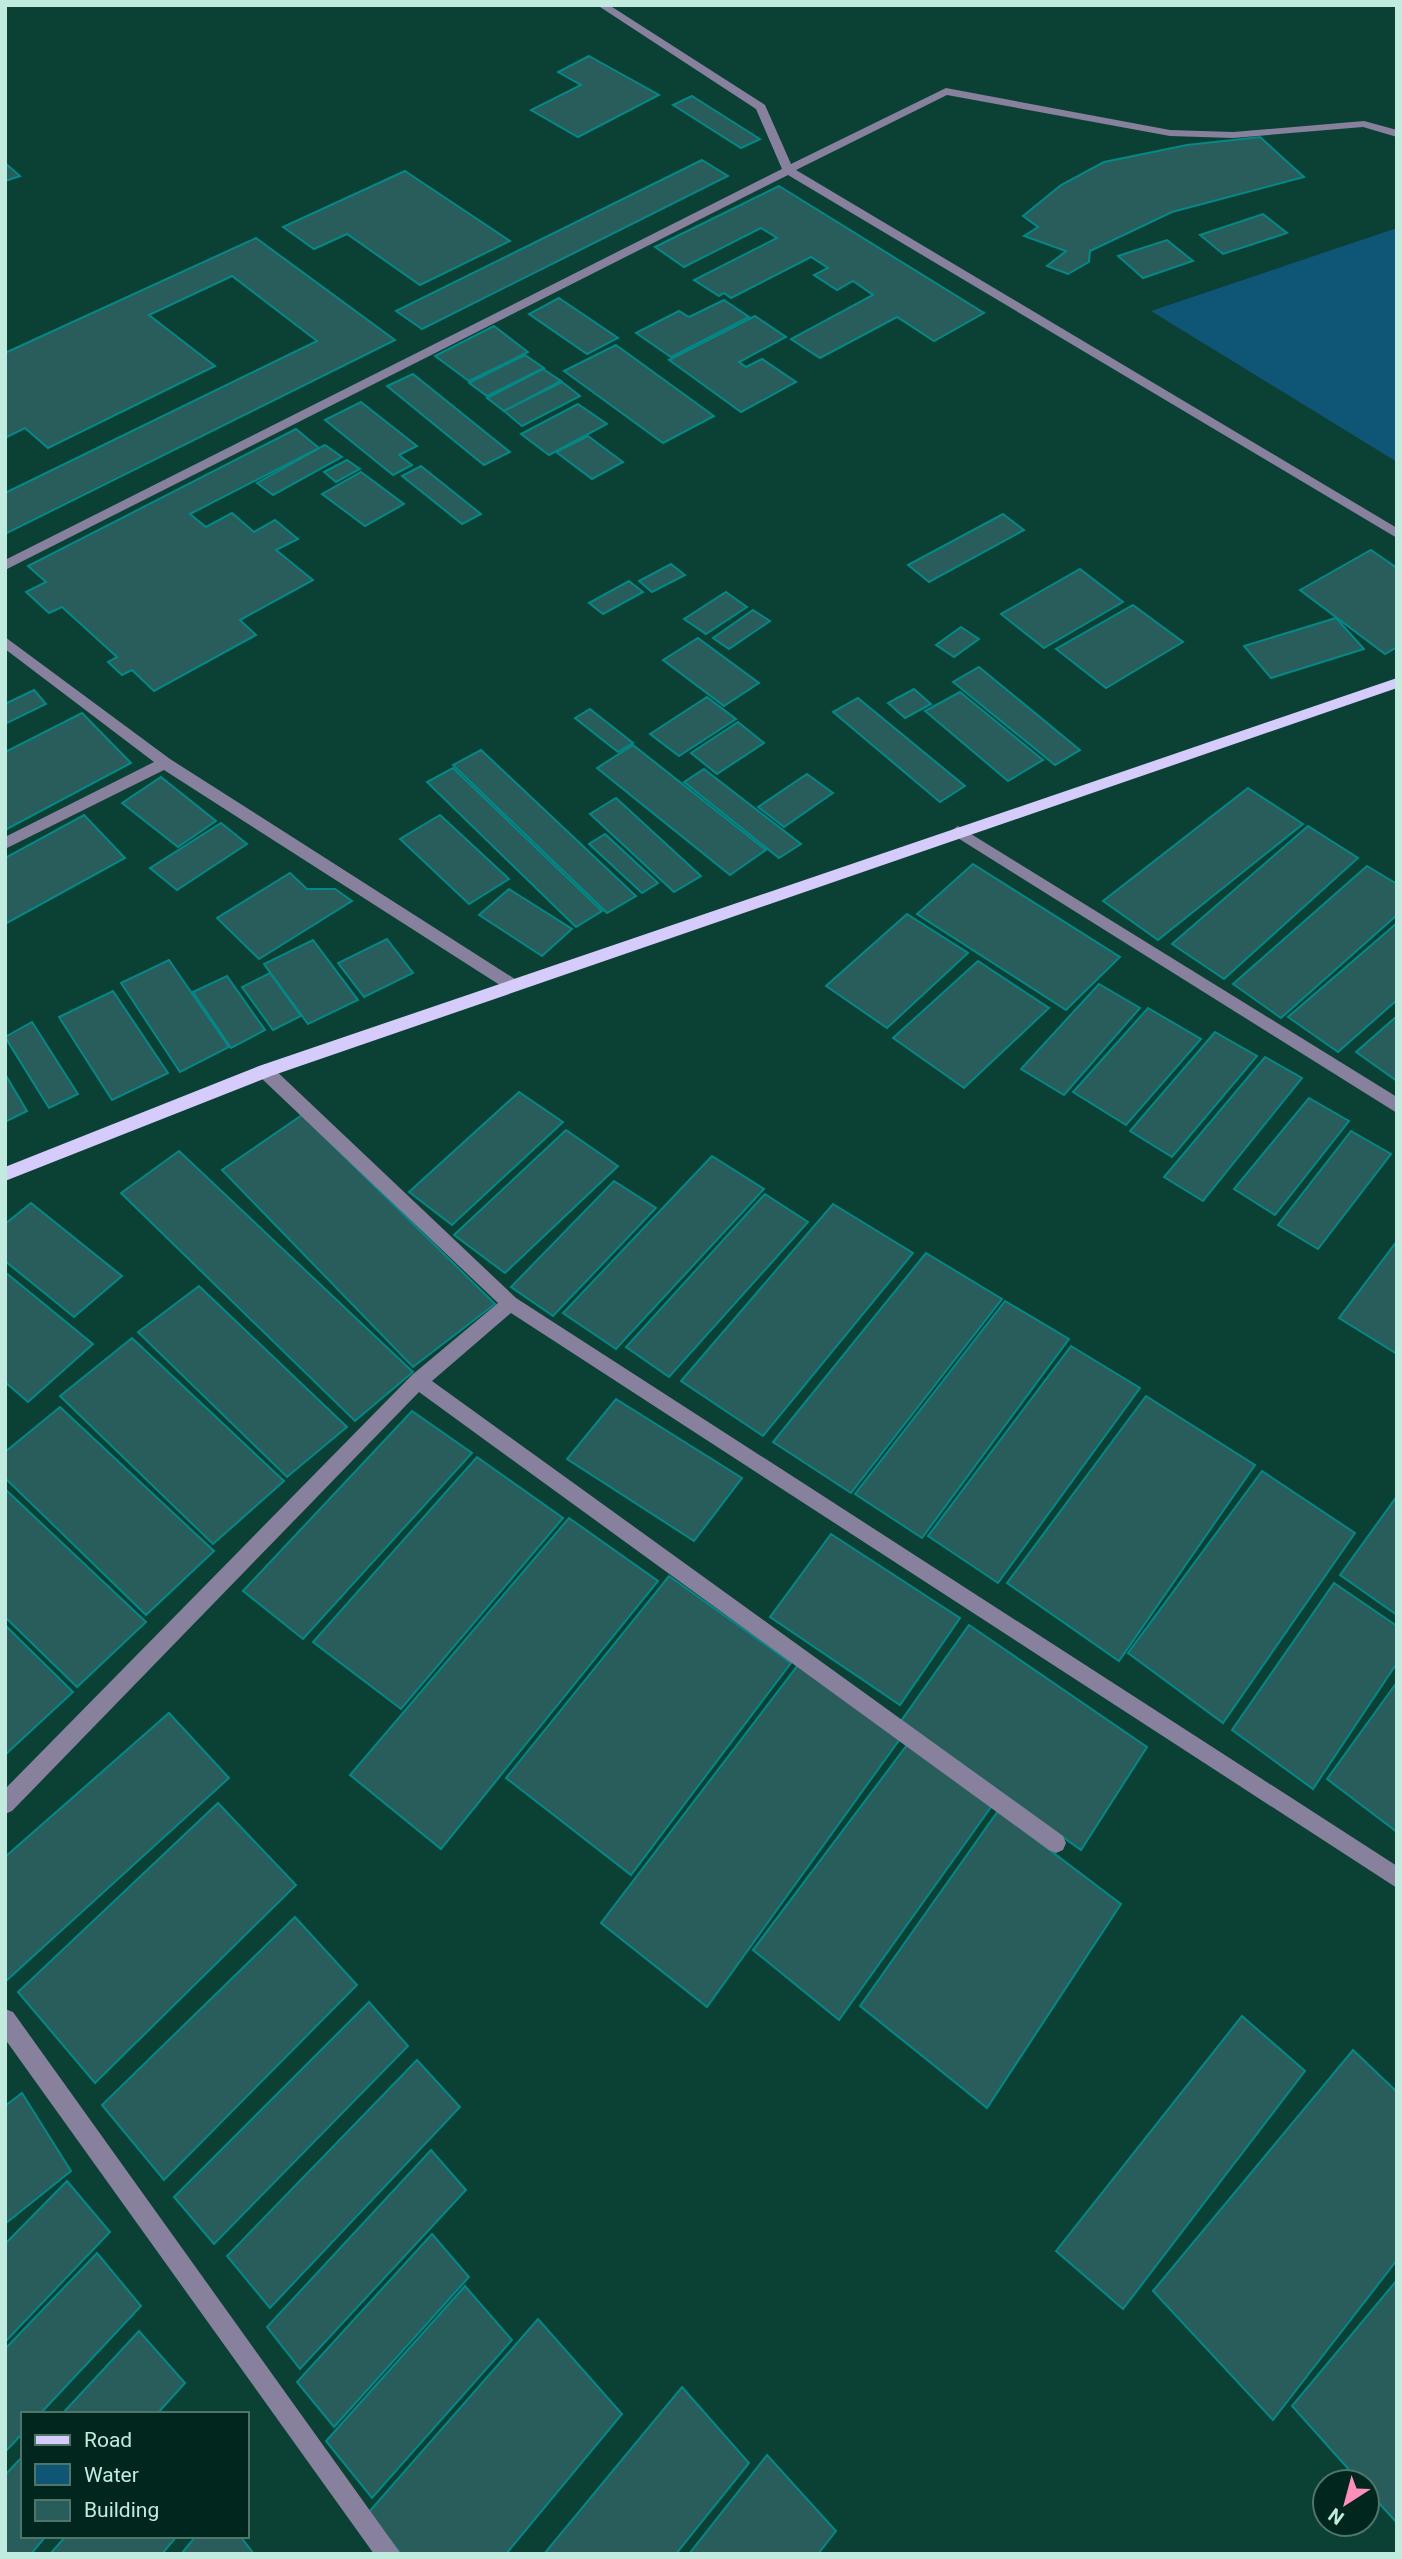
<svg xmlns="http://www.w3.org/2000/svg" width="1402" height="2559" viewBox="0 0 1402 2559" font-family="Roboto,sans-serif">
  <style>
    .water { fill: #0e5576 }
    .building { fill: #285d5c; stroke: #058888; stroke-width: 2 }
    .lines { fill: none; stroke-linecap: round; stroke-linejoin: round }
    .minor { fill: #87819e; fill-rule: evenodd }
    .major { fill: #d6ccfb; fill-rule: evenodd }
  </style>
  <rect width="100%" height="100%" fill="#0b4135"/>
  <polygon class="water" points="1397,228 1397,462 1151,311"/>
  <g class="building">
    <polygon points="589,56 659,95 578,137 531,110 581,85 558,72"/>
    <polygon points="692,96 760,139 741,148 673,105"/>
    <polygon points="1260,137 1304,177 1172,212 1090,251 1089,262 1068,274 1047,266 1066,251 1024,236 1038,227 1023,216 1061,185 1104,162 1187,145"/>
    <polygon points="702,160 728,176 422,329 396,311"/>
    <polygon points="5,163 20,176 5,181"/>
    <polygon points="405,171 510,241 420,285 347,234 314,249 283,227"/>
    <polygon points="779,186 984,313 934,341 897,317 820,358 791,339 873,295 853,281 837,290 814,275 828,268 811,257 731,298 724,293 719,296 694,280 777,238 761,228 684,267 655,247"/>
    <polygon points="1263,214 1287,233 1223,254 1200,235"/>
    <polygon points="256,238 395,340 5,534 5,493 317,341 232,276 149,315 215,366 48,448 25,428 5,438 5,353"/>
    <polygon points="1167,240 1193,261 1143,278 1118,256"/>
    <polygon points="559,298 618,338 587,354 529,314"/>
    <polygon points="724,300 749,317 671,357 636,333 679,311 689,317"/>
    <polygon points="755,316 786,337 739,362 746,367 762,359 796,382 741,412 669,360"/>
    <polygon points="494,326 528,352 469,381 435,356"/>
    <polygon points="616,345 714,416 663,443 564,371"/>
    <polygon points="525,355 544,368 487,396 469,383"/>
    <polygon points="543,369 561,381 504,411 487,398"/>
    <polygon points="413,374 510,452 484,465 387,386"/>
    <polygon points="562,382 580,396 522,426 504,411"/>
    <polygon points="361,402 417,446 399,455 412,465 393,475 325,420"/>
    <polygon points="578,404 607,424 549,455 521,434"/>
    <polygon points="296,429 319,448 190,514 206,527 232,513 254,532 275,520 298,539 276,550 313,580 240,620 256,635 154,691 132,670 122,675 108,662 117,657 62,607 49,613 26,592 46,582 28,566"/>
    <polygon points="588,436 623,462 592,479 556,452"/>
    <polygon points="325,445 342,457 273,495 257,483"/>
    <polygon points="347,460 360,469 336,482 324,472"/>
    <polygon points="421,466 481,514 462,524 402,476"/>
    <polygon points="361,472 404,504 365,526 322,494"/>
    <polygon points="1003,514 1024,530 929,582 908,565"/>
    <polygon points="1371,550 1397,568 1397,647 1385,654 1300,590"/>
    <polygon points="671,564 685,575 652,592 639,581"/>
    <polygon points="1080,569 1123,602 1044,648 1001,614"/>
    <polygon points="629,581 643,592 603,614 589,603"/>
    <polygon points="726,592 747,607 706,634 684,619"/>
    <polygon points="1133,605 1183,642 1106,688 1056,649"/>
    <polygon points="753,610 770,621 729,649 713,638"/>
    <polygon points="1336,618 1364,649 1271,678 1244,646"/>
    <polygon points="961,627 979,639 954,657 936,645"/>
    <polygon points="698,638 759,683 724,706 663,660"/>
    <polygon points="979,667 1080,750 1055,765 953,682"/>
    <polygon points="914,689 931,704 905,718 888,703"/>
    <polygon points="34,690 46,704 5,724 5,704"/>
    <polygon points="960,692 1043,760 1008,781 925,711"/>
    <polygon points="707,697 736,719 679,756 650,734"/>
    <polygon points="858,698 965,786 940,802 833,712"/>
    <polygon points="590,709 633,743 618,752 575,718"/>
    <polygon points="82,713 131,763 5,830 5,752"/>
    <polygon points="738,722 764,743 717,774 691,753"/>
    <polygon points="633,745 766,850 730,875 597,768"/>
    <polygon points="481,750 636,896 607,913 453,765"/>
    <polygon points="453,768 602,911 576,927 427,782"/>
    <polygon points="704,769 801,844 779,858 684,782"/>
    <polygon points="807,774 833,793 784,827 758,807"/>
    <polygon points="161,777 216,821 178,847 122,803"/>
    <polygon points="1248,788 1303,824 1158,940 1103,901"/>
    <polygon points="616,798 701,876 674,892 590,814"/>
    <polygon points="84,815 125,858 5,924 5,858"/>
    <polygon points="440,815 509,879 469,904 400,839"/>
    <polygon points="221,823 247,844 177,890 150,868"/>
    <polygon points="1308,826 1358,858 1224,979 1172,944"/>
    <polygon points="605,834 658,883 642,893 589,844"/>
    <polygon points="973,864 1120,957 1066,1010 917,914"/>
    <polygon points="1367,866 1397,884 1397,915 1281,1018 1233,984"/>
    <polygon points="290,873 307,889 335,889 352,901 259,959 217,918"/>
    <polygon points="509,889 572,929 542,956 479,915"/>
    <polygon points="907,914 968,953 887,1028 826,986"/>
    <polygon points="1397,923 1397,1000 1338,1052 1288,1017"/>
    <polygon points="387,939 413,973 364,997 338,963"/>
    <polygon points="313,940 358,1000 308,1024 264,964"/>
    <polygon points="169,960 229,1047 180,1072 121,983"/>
    <polygon points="978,961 1049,1008 964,1088 893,1038"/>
    <polygon points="270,973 301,1016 273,1030 242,987"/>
    <polygon points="227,976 265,1030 231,1048 193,992"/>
    <polygon points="1099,984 1140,1008 1064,1095 1021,1069"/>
    <polygon points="113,991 168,1073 112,1100 59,1017"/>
    <polygon points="1148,1008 1201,1039 1126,1125 1073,1092"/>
    <polygon points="1397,1016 1397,1081 1356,1052"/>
    <polygon points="32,1022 78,1094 49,1108 5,1037"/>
    <polygon points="1215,1032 1257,1056 1172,1157 1130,1131"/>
    <polygon points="1265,1057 1302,1078 1203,1201 1164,1177"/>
    <polygon points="5,1074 27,1111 5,1122"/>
    <polygon points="519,1092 563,1122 452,1225 409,1192"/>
    <polygon points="1309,1098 1349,1121 1275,1215 1234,1189"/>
    <polygon points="302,1115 495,1304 413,1367 222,1170"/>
    <polygon points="566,1130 618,1166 505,1273 454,1235"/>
    <polygon points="1351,1131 1391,1154 1318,1249 1278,1225"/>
    <polygon points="179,1151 413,1372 355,1421 121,1193"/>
    <polygon points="712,1156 764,1189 616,1349 563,1313"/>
    <polygon points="614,1181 656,1208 553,1316 511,1287"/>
    <polygon points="765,1194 808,1222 669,1377 626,1347"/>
    <polygon points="31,1203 122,1276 74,1317 5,1261 5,1224"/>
    <polygon points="833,1204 913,1253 763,1436 681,1381"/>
    <polygon points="1397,1241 1397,1354 1339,1318"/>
    <polygon points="926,1253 1002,1299 851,1493 773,1442"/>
    <polygon points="5,1272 93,1344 28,1402 5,1382"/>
    <polygon points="199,1286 347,1427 287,1477 138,1332"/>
    <polygon points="1005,1301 1069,1339 922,1538 855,1494"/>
    <polygon points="132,1338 284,1481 213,1544 60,1396"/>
    <polygon points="1071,1346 1140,1388 998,1583 928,1536"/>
    <polygon points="1146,1396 1255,1465 1119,1661 1007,1583"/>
    <polygon points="616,1399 742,1478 694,1541 567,1459"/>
    <polygon points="60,1407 214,1551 146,1615 5,1478 5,1452"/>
    <polygon points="412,1411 472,1453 303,1639 243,1591"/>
    <polygon points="477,1457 563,1518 401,1709 313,1642"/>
    <polygon points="1262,1471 1355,1533 1223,1723 1128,1653"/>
    <polygon points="5,1489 146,1622 77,1687 5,1617"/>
    <polygon points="1397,1496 1397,1615 1340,1575"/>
    <polygon points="569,1518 658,1581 441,1849 350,1775"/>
    <polygon points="831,1534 960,1618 900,1705 770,1617"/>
    <polygon points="669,1576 791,1663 631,1875 506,1778"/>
    <polygon points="1334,1583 1397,1626 1397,1663 1313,1789 1232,1730"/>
    <polygon points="5,1625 73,1692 7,1753 5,1752"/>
    <polygon points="969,1625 1147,1747 1081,1850 901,1721"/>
    <polygon points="798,1665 900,1739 707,2007 601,1923"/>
    <polygon points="1397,1682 1397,1832 1327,1779"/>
    <polygon points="169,1713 229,1778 6,1981 5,1857"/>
    <polygon points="910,1741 994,1803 839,2020 753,1950"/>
    <polygon points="218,1803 296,1885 95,2083 18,1992"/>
    <polygon points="998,1811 1121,1904 987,2108 860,2006"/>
    <polygon points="295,1917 357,1985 164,2180 102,2105"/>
    <polygon points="369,2002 408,2046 214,2244 174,2197"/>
    <polygon points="1242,2016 1305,2071 1123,2309 1056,2251"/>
    <polygon points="1353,2050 1397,2092 1397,2260 1273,2420 1153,2291"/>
    <polygon points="417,2060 460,2107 270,2308 227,2256"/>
    <polygon points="22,2093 71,2171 5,2224 5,2106"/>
    <polygon points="431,2150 466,2190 300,2369 267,2327"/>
    <polygon points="67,2181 110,2232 5,2342 5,2244"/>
    <polygon points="432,2234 469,2277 334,2427 297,2382"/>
    <polygon points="97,2253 141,2306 40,2414 23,2414 23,2433 5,2452 5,2349"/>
    <polygon points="1397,2280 1397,2523 1367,2490 1367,2482 1360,2482 1292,2406"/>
    <polygon points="465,2286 512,2340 372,2498 326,2441"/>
    <polygon points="538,2319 622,2414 506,2554 401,2554 368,2513"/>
    <polygon points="139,2331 185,2383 157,2414 62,2414"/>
    <polygon points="682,2387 749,2463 676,2554 544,2554"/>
    <polygon points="767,2455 836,2531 818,2554 689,2554"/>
    <polygon points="23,2456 23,2536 46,2536 31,2554 5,2554 5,2475"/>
    <polygon points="66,2536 177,2536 162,2554 50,2554"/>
    <polygon points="196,2536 240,2536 254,2554 181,2554"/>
  </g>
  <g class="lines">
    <g class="minor">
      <polygon points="597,5 609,5 765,105 791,164 946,88 1170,130 1233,132 1364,121 1397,130 1397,137 1363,127 1233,138 1170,136 947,95 796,170 1397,528 1397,538 788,175 5,570 5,560 782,169 756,109"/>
      <polygon points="5,637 170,759 518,981 520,985 518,989 506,989 164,770 5,849 5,837 154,762 5,649"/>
      <polygon points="958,826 1397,1097 1397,1113 953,835 951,831"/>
      <polygon points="265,1064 271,1066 516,1298 1397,1866 1397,1888 511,1313 432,1381 1063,1836 1066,1843 1063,1850 1056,1853 1049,1850 419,1392 12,1811 5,1814 5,1789 412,1375 498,1303 259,1076 257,1071"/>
      <polygon points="5,2009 13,2012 401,2554 374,2554 5,2039"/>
    </g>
    <polygon class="major" points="1397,678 1397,688 271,1076 5,1181 5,1167 259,1066"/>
  </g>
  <rect width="1402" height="2559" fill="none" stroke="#c0ebde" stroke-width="14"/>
  <rect x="21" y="2412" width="228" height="126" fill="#00261d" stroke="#4d756a" stroke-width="2"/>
  <rect x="35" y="2435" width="35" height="10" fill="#d6ccfb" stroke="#4d756a" stroke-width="2"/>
  <text x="84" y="2447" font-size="21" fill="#c0ebde">Road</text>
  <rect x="35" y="2464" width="35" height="21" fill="#0e5576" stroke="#4d756a" stroke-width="2"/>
  <text x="84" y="2482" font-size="21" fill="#c0ebde">Water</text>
  <rect x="35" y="2500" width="35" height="21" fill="#285d5c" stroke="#4d756a" stroke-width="2"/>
  <text x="84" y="2517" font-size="21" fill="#c0ebde">Building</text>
  <g transform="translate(1346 2503) rotate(216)"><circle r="33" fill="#00261d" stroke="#4d756a" stroke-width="2"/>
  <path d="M0-5L12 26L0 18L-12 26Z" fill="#fe8ebc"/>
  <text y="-10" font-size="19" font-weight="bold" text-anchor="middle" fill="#c0ebde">N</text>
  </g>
</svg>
